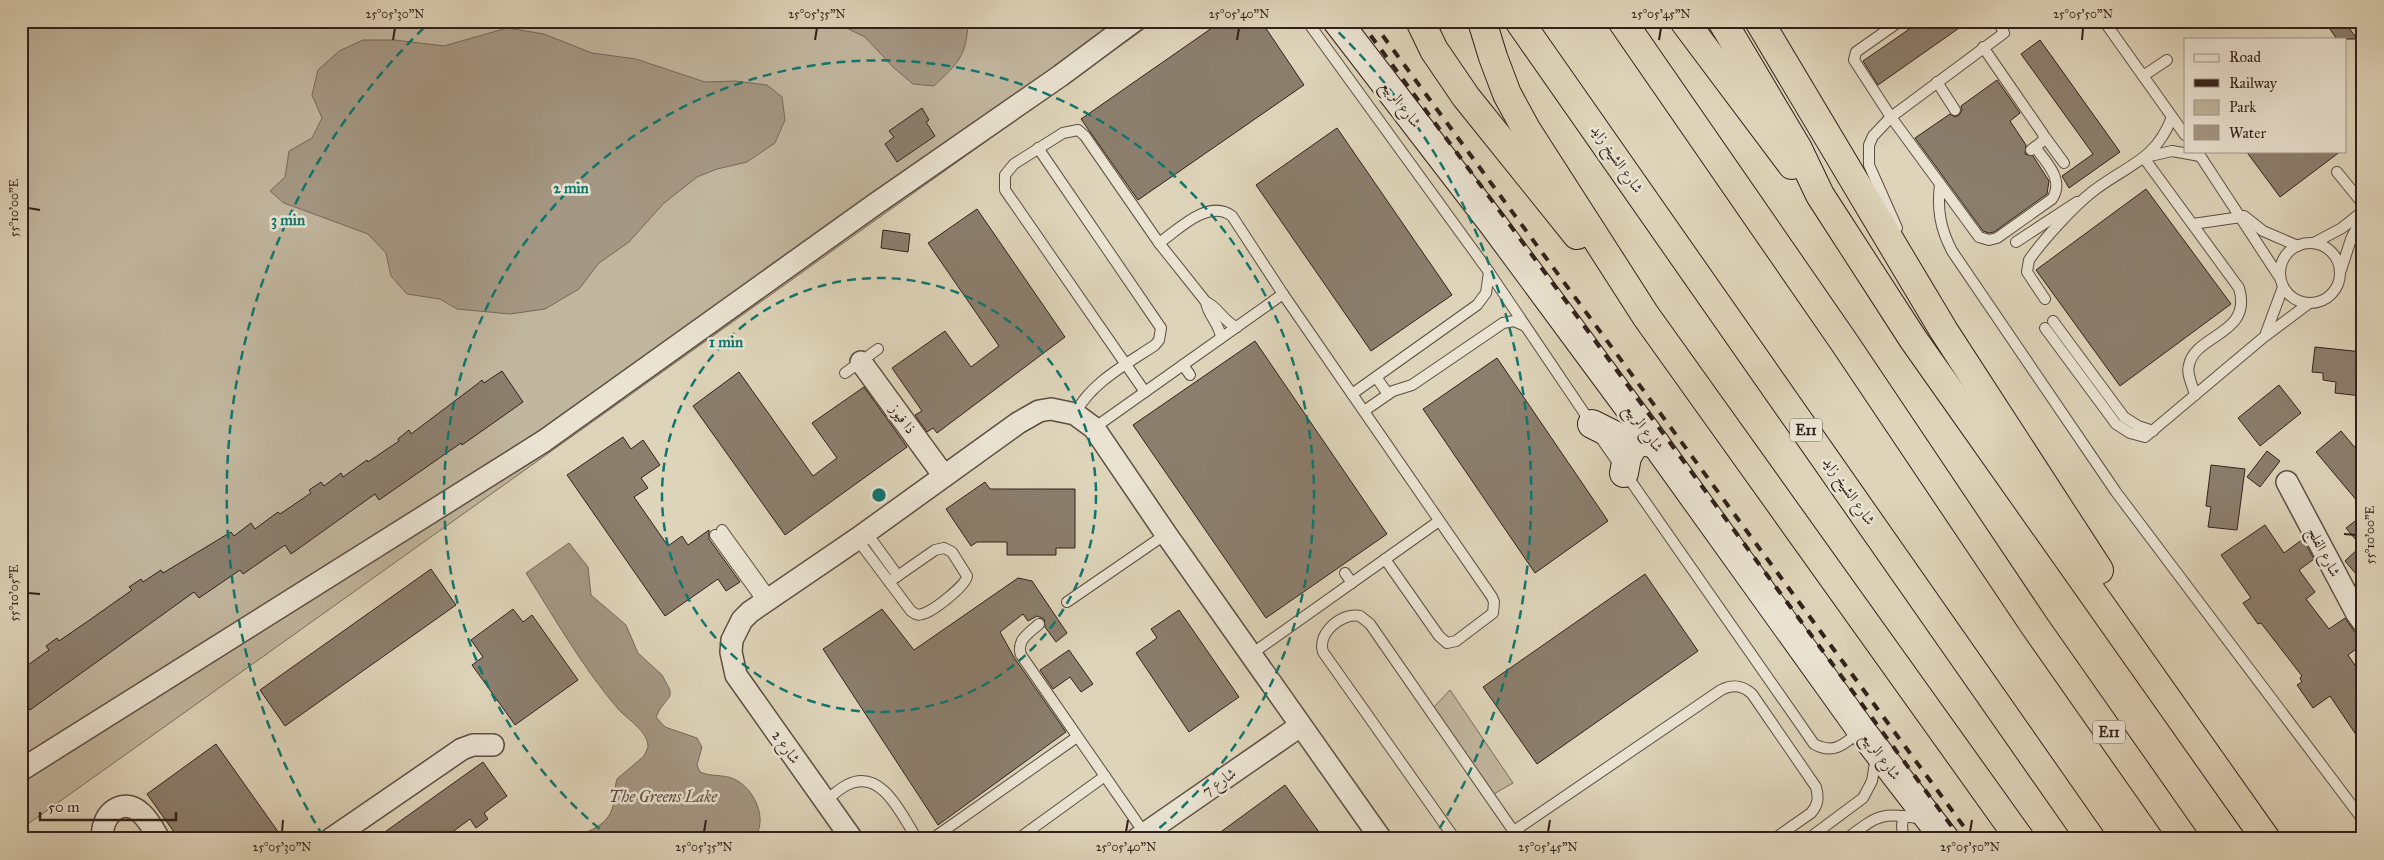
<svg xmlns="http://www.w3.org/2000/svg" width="2384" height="860" viewBox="0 0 2384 860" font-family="'IM FELL Great Primer',Amiri,serif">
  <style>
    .green { fill: #c1b69e; stroke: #7a6c5c }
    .water { fill: #a49783; stroke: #766859 }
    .building { fill: #8b7e6d; stroke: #32211b }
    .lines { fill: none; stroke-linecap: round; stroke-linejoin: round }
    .lane-casing { stroke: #5d4e42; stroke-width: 12 }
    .street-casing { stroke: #5d4e42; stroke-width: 24 }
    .secondary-casing { stroke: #32211b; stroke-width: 30 }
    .highway-casing { stroke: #32211b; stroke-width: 30 }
    .lane { stroke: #eae3d2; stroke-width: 10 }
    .street { stroke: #eae3d2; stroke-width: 21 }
    .secondary { stroke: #eae3d2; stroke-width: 28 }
    .highway { stroke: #ded4b9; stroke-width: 28 }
    .rail { stroke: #32211b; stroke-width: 4; stroke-dasharray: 9 9; stroke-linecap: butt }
    .ticks { fill: none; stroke: #32211b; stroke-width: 2 }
    .ring { fill: none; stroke: #0f766e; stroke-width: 2.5; stroke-dasharray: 9 6 }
    .labels { text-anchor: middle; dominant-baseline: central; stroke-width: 5; stroke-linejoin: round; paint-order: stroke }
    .shield { fill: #eae3d2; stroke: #695b52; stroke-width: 1 }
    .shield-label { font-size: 14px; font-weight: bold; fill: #32211b }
    .street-label { font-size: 15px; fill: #32211b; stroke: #eae3d2 }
    .water-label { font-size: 16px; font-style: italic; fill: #5a4a3f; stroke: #eae3d2 }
    .centre { fill: #0f766e; stroke: #eae3d2; stroke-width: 2.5 }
    .ring-label { font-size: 15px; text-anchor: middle; font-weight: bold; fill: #0f766e; stroke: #eae3d2; stroke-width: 5; stroke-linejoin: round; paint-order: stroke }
    .neatline { fill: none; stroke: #32211b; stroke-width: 2 }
    .ticks-label { font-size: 12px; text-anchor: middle; fill: #32211b }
  </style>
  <rect width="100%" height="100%" fill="#ded4b9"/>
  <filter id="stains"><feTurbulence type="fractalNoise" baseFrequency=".004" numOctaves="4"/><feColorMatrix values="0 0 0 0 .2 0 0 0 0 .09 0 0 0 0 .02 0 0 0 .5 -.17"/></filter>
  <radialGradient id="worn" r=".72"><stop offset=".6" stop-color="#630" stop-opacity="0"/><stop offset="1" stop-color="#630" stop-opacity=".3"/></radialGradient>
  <g class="green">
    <polygon points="21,21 1155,21 21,829"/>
    <polygon points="1450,690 1513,783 1492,795 1434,707"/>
  </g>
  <g class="water">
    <path d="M832,21H968C967,56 958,63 934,86L913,84L893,67L865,37Z"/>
    <polygon points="507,28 544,34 592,53 636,59 705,82 735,81 767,85 782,97 785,120 775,143 747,162 717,169 697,177 663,204 629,242 599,263 579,289 545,309 510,314 457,309 440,299 407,294 391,276 386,253 368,234 284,203 270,191 285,177 289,151 312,138 322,118 312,95 318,70 339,51 363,40 395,40 444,46"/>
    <path d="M569,543L588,567L591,595L626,625L638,653L662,675L670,690V696L660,709L656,717L665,727L697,738L702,747L697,765L700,772C711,777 723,774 734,779C754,788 769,819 754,839H562C581,835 608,828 613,806C615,797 614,788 617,779L644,756L648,747C648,731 628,720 618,709C583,668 555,619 526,573Z"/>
  </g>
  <g class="building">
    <polygon points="1222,21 1261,21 1304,85 1138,200 1081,119"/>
    <polygon points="1921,21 1969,21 1878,85 1863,61"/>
    <polygon points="2324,21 2344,21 2357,39 2337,39"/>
    <polygon points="2040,40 2120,152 2069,188 2062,176 2093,154 2021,54"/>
    <polygon points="1997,80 2020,113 2010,121 2026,145 2025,154 2033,156 2049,181 2047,194 1994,232 1989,233 1983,231 1915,138 1950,114 1955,117 1959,115 1962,110 1961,106"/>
    <polygon points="922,108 929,120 926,122 935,136 897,162 885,144 894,137 889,131"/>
    <polygon points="1337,128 1452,295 1371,351 1256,185"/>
    <polygon points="2246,151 2341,151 2280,197"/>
    <polygon points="2146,189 2231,304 2120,386 2036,270"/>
    <polygon points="977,209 1065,337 937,433 933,428 927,432 915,415 922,411 892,368 945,331 971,367 999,346 928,243"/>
    <polygon points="883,230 910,234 908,252 881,248"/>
    <polygon points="1255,341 1387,534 1266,618 1133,425"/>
    <polygon points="2315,347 2363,352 2362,396 2335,393 2336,382 2323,380 2323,373 2312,372"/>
    <polygon points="1497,358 1608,521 1535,573 1423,409"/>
    <polygon points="502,371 523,402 462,445 461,443 379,500 375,494 291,554 285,545 243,574 240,570 199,598 194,592 30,710 21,698 21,670 49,650 46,646 57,638 59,641 91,619 132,590 129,587 141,579 143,582 161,570 163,573 231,532 234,536 251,523 255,529 278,512 280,514 311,493 309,490 321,482 324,486 341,473 343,477 367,460 368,462 399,441 398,439 409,430 411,434 476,385 482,380 484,383"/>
    <polygon points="739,372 813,476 837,458 812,423 864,387 907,447 785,535 693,406"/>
    <polygon points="2279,385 2301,413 2260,446 2238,418"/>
    <polygon points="2341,431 2363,457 2363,508 2316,452"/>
    <polygon points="623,437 631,449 643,440 660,465 641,478 648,488 634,497 668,546 682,536 688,545 709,530 709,539 740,582 726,591 718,579 665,616 567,475"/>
    <polygon points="2267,451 2280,461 2260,487 2247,477"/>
    <polygon points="2211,465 2245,469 2237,530 2208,527 2211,507 2206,506"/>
    <polygon points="985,482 990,489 1075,489 1075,548 1056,548 1056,555 1007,555 1007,542 977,542 971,546 946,509"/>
    <polygon points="2363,515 2363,582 2345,561 2361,546 2346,528"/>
    <polygon points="2265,525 2284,553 2303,539 2314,559 2299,570 2315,592 2306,599 2329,629 2345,618 2363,644 2348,655 2363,677 2363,745 2330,696 2313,708 2297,685 2302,682 2300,678 2302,676 2261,623 2258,624 2243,603 2251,598 2221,555"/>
    <polygon points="431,569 456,605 285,726 260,690"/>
    <polygon points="1645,574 1698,651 1537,764 1483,687"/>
    <polygon points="1018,578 1032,581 1067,633 1056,642 1045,627 1044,619 1037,616 1028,621 1023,614 1000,632 1015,659 1066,732 938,825 823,649 882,609 914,650"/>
    <polygon points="513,609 523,622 532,615 578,680 515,725 472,665 483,657 471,640"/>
    <polygon points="1179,610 1239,697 1189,732 1136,653 1157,638 1151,629"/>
    <polygon points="1069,650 1093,684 1081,692 1070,677 1053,689 1040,670"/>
    <polygon points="216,744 279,833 270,839 179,839 147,794"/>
    <polygon points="483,762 507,796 484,813 488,819 476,828 470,819 443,839 375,839"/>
    <polygon points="1285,785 1324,839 1211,839"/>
  </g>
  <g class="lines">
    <g class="lane-casing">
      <g id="lane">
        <polyline points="1307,21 1489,272 1591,423"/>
        <path d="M1900,21L1856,52L1854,60L1891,117L1979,237L1989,240L1997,238L2052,199C2065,180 2046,162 2035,147"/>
        <polyline points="2104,21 2185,135"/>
        <polyline points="1983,47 2043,134 2044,140 2031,150"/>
        <polyline points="2143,76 2167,60"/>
        <polyline points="1937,82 1955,110"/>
        <polyline points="2045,137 2064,163"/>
        <path d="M1038,148L1161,328L1159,340L1155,345C1127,364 1090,383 1075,414"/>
        <polyline points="2197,151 2280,278"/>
        <polyline points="2150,156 2172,151 2200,156"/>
        <path d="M2144,158L2239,288C2253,335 2195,334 2189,365C2186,374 2193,386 2195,395"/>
        <polyline points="2337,172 2363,204"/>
        <path d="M1940,184C1937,209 1940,228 1952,251L2116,492L2363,820"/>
        <polyline points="2244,216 2263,231 2298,246"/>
        <polyline points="2193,224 2241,217"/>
        <polyline points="1897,228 1869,165 1869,145 1873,136 1891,117 2004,33 1998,21"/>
        <polyline points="2016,242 2077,202"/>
        <circle cx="2310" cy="273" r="30"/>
        <path d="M1159,243C1178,230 1208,198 1232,216L1283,294L1492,597L1494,602L1493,613L1456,641L1447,643L1439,636L1385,559"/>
        <polyline points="2314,243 2342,228 2362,212"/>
        <polyline points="2341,270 2351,239 2363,215"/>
        <path d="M2045,299L2027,272L2029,260C2043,240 2073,207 2092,192C2126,165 2155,162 2172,117"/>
        <path d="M1206,302C1219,307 1223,322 1237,327"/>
        <polyline points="2053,321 2124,417 2138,426 2153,431"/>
        <polyline points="2045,328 2116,424 2130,433 2145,437 2264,337 2308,304"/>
        <polyline points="2266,333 2283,287"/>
        <polyline points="1183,365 1190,375"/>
        <polyline points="845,373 878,349"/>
        <polyline points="1376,377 1388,394"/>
        <path d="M1145,392L1005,190V175L1014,164L1063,133L1078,130L1085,136L1159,243L1206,302C1208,316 1220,324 1221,338"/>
        <polyline points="1352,394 1477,305 1486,293 1489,272"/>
        <polyline points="1364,411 1393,391 1412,385 1503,323 1514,321 1525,326"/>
        <polyline points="1094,428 1283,294"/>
        <path d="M1600,437L1814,744C1834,755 1845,744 1860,731"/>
        <polyline points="722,530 771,598"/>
        <polyline points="866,532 898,576"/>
        <polyline points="715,535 764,603"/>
        <path d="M857,539C875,563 893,587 911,611C915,614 918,616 922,614C932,612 966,586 967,576L952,552L944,548L935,550L889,582"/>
        <polyline points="1345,573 1352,583"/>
        <polyline points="1067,602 1166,534"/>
        <path d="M1039,624C1029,633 1016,640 1021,655L1145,834"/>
        <polyline points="1250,655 1439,521"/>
        <path d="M825,801C832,796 839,789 847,785C882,767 902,816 917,839"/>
        <path d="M1514,831L1721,690C1733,684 1742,685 1752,694L1816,787C1819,798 1818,805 1811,813L1774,839"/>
        <polyline points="932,839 1077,737"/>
        <polyline points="1018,839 1105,776"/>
        <path d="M1455,839L1323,652C1317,633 1342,612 1360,616L1370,624L1519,839"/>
        <polyline points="1808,839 1863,798 1872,781 1876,757"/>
        <path d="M1846,839C1880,814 1880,812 1923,819"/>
        <polyline points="1903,839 1902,825 1904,816"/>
      </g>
    </g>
    <g class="street-casing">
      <g id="street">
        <polyline points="861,362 944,476"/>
        <polyline points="2287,482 2357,614 2363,622"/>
        <polyline points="21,770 544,441 874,205 1060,76 1134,21"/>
        <path d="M103,839C99,816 122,795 141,813C149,820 154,830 159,839"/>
        <polyline points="331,839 462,749 473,745 493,745"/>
        <polyline points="852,839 736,675 731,652 732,640 742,620 750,612 857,539 1018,423 1039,411 1051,409 1075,414 1094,428 1166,534 1381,839"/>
        <polyline points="1137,839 1300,726"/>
      </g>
    </g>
    <g class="secondary-casing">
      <g id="secondary">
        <polyline points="1337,21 1493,224 1655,443 1861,730 1945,839"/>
        <polyline points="1592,424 1624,440 1655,443"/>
        <polyline points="1624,473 1627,457 1635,443"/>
      </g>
    </g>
    <g class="highway-casing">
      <g id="highway">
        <polyline points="1420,21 1434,50 1466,97 1577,235"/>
        <polyline points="1482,21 1493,57 1507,94 1526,129 1646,316 2020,839"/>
        <polyline points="1519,21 2091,839"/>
        <polyline points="1622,21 1844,342 2034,625 2184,839"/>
        <polyline points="1684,21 1792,165"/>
        <polyline points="1722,21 1798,149 1820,195 1913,339 2266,839"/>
        <polyline points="1759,21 1944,331 2099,570"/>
      </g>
    </g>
    <use href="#lane" class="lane"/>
    <use href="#street" class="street"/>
    <use href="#secondary" class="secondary"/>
    <use href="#highway" class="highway"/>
    <g class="rail">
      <polyline points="1360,21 1961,839"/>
      <polyline points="1372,21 1973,839"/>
    </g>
  </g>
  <path class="ticks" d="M393,40L395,28M815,40L817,28M1237,40L1239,28M1659,40L1661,28M2082,40L2083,28M28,208L40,210M2344,534L2356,535M28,593L40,594M282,832L283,820M704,832L706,820M1126,832L1128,820M1548,832L1550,820M1970,832L1972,820"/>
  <g class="ring">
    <circle cx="879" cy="495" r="217"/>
    <path d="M611 838A435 435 0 1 1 1147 838"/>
    <path d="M323 836A652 652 0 0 1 430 22M1328 22A652 652 0 0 1 1435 836"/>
  </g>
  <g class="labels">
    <g class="shield">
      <rect x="1790" y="418.5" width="32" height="23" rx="4"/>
      <rect x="2093" y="720.5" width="32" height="23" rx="4"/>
    </g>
    <g class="shield-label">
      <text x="1806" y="430">E11</text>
      <text x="2109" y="732">E11</text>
    </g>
    <g class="street-label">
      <text transform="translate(1401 104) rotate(52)">شارع الربيع</text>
      <text transform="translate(1617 159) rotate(55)">شارع الشيخ زايد</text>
      <text transform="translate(903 419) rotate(54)">ذا فيوز</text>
      <text transform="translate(1644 428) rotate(54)">شارع الربيع</text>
      <text transform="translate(1849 491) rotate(55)">شارع الشيخ زايد</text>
      <text transform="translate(2324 552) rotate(62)">شارع الفلج</text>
      <text transform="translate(786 747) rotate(54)">شارع 2</text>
      <text transform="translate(1881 756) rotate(53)">شارع الربيع</text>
      <text transform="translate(1219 782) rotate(-35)">شارع 7</text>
    </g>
    <g class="water-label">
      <text x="663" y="796">The Greens Lake</text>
    </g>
  </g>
  <circle cx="879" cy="495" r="8" class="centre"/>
  <g class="ring-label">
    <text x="571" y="193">2 min</text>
    <text x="288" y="225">3 min</text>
    <text x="726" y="347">1 min</text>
  </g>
  <rect width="2384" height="860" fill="none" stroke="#ded4b9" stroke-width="55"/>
  <rect x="2184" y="38" width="162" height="115" fill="#eae3d2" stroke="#a09589"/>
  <rect x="2194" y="54" width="25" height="8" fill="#eae3d2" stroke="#a09589"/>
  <text x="2229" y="62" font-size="15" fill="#32211b">Road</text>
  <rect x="2194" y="79" width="25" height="8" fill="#32211b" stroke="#a09589"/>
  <text x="2229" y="88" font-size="15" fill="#32211b">Railway</text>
  <rect x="2194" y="100" width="25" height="15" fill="#c1b69e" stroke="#a09589"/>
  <text x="2229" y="112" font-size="15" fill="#32211b">Park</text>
  <rect x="2194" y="125" width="25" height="15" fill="#a49783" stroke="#a09589"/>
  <text x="2229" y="138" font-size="15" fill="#32211b">Water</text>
  <path d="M40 812v8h136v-8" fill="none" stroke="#32211b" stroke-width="2.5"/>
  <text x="48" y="812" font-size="15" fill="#32211b" stroke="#eae3d2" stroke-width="4" paint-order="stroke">50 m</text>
  <rect x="28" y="28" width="2328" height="804" class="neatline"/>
  <g class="ticks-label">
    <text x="395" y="18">25°05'30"N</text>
    <text x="817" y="18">25°05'35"N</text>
    <text x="1239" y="18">25°05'40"N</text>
    <text x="1661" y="18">25°05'45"N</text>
    <text x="2083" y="18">25°05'50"N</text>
    <text transform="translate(14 208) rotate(-90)" y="4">55°10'00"E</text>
    <text transform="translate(2370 535) rotate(-90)" y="4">55°10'00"E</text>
    <text transform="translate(14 593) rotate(-90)" y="4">55°10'05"E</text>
    <text x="282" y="851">25°05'30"N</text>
    <text x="704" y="851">25°05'35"N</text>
    <text x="1126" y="851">25°05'40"N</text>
    <text x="1548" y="851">25°05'45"N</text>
    <text x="1970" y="851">25°05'50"N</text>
  </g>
  <rect width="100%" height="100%" filter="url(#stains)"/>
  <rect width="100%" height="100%" fill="url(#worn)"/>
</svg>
